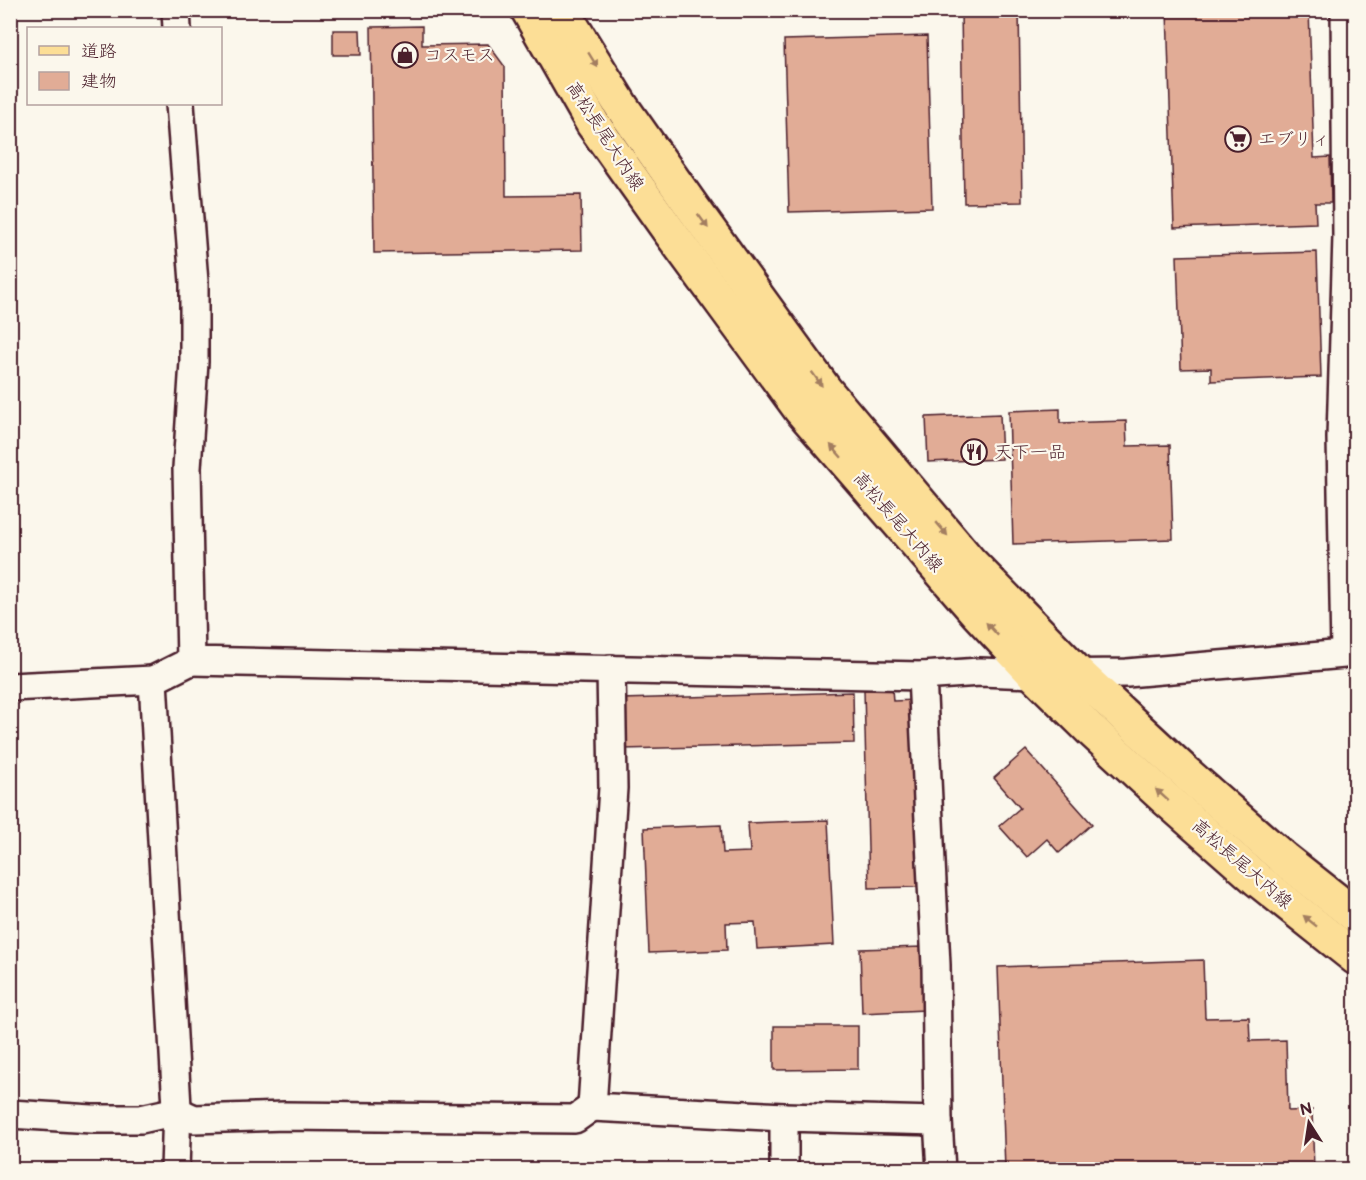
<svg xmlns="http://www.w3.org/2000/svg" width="1366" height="1180" viewBox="0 0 1366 1180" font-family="'Balsamiq Sans','Klee One',sans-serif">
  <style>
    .building { fill: #e1ac96; stroke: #4a1f2b; stroke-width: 1.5 }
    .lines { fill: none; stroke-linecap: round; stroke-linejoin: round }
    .minor-casing { stroke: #4a1f2b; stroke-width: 32 }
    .major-casing { stroke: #4a1f2b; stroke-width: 38 }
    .minor { stroke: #fbf7ec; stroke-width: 27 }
    .major { stroke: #fcde96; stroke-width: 33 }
    .oneway { fill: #a37e60 }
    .labels { text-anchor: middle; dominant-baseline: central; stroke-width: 4.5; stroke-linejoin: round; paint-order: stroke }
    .poi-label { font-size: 18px; fill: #4a1f2b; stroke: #fbf7ec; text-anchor: start }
    .street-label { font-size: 18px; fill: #4a1f2b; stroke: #fbf7ec }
  </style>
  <rect width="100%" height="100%" fill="#fbf7ec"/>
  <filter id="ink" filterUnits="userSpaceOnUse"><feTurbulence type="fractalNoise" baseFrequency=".0167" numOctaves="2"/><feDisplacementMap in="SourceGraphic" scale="12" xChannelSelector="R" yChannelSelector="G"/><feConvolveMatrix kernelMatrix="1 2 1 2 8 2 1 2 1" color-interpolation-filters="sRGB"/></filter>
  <g filter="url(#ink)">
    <g class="building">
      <polygon points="961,10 1019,10 1022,202 964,203"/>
      <polygon points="1167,10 1309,10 1314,158 1330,157 1331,203 1315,203 1316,223 1174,228"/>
      <polygon points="422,26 422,45 488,44 505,67 506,196 581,195 582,250 374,253 371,27"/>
      <polygon points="333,30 360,30 361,55 333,55"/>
      <polygon points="927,36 932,208 789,212 784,40"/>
      <polygon points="1317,252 1321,377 1211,381 1211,368 1181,369 1177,256"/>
      <polygon points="1060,409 1060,423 1126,421 1127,446 1170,445 1173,539 1013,544 1009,411"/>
      <polygon points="1000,414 1002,459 928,462 926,417"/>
      <polygon points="892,689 893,701 915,700 920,887 869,888 864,690"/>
      <polygon points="853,692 854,743 623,749 622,699"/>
      <polygon points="1026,750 1092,824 1059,853 1047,839 1027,857 999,826 1020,808 994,778"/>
      <polygon points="828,820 834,945 757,949 755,922 726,923 727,950 649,953 644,828 721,825 723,853 750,852 748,823"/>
      <polygon points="922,947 925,1010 862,1013 860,949"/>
      <polygon points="1203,960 1205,1018 1249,1017 1250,1041 1286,1040 1288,1111 1312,1110 1314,1170 1005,1170 998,967"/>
      <polygon points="774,1026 858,1026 858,1069 774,1070"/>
    </g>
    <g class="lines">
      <g class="minor-casing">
        <g id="minor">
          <polyline points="176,10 177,28"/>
          <polyline points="180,104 194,282 194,362 187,468 191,661 922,676 980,672 1034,674 1127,673 1356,653"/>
          <polyline points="1345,653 1341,438 1347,236 1345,10"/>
          <polyline points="611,669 613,788 592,1107 784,1117"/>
          <polyline points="922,676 936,965 938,1121 941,1170"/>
          <polyline points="10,687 153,680"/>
          <polyline points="10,1114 92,1119 141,1119 177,1111 194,1119 285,1116 575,1119 592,1107"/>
          <polyline points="175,1170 177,1107 153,680 191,661"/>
          <polyline points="784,1170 784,1117 938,1121"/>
        </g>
      </g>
      <g class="major-casing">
        <g id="major">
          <polyline points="528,10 593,124 667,228 800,409 977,613 1034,674 1090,729 1166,799 1258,880 1356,958"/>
          <polyline points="562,10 622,107 693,208 825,390 969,561 1079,674 1187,774 1284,859 1356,916"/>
        </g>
      </g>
      <use href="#minor" class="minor"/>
      <use href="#major" class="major"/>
    </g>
    <defs><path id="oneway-solid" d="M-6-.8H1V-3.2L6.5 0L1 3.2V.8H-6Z" transform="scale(1.5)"/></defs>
    <g class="oneway">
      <use href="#oneway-solid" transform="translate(593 60) rotate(58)"/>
      <use href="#oneway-solid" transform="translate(703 221) rotate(54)"/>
      <use href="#oneway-solid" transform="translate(817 379) rotate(54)"/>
      <use href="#oneway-solid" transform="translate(836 451) rotate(-131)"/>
      <use href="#oneway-solid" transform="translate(942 529) rotate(50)"/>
      <use href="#oneway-solid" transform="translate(992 629) rotate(-133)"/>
      <use href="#oneway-solid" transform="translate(1162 795) rotate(-138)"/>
      <use href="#oneway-solid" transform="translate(1310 921) rotate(-141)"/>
    </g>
  </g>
  <defs>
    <g id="shop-ring" transform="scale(1.35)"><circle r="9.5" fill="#fbf7ec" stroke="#4a1f2b" stroke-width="1.5"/><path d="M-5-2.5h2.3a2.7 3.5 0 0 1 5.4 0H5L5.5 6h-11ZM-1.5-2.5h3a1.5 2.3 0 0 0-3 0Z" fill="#4a1f2b"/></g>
    <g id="supermarket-ring" transform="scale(1.35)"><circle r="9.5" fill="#fbf7ec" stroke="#4a1f2b" stroke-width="1.5"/><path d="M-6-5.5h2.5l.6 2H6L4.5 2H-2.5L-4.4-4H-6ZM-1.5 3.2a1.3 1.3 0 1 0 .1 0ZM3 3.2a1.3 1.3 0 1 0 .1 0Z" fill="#4a1f2b"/></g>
    <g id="restaurant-ring" transform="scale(1.35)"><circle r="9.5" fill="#fbf7ec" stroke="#4a1f2b" stroke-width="1.5"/><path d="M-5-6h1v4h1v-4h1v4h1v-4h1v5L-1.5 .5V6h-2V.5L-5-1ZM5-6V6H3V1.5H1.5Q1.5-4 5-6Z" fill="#4a1f2b"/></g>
  </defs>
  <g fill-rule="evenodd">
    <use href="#shop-ring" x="405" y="55"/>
    <use href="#supermarket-ring" x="1238" y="139"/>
    <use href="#restaurant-ring" x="974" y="452"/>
  </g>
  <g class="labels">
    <g class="poi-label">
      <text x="424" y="55">コスモス</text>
      <text x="1258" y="139">エブリィ</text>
      <text x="994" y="452">天下一品</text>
    </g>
    <g class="street-label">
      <text transform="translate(605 136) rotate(57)">高松長尾大内線</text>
      <text transform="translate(898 522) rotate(49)">高松長尾大内線</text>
      <text transform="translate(1242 864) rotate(41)">高松長尾大内線</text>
    </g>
  </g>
  <rect width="1366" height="1180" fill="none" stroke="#fbf7ec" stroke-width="36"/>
  <rect x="18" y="18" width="1330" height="1144" fill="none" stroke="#4a1f2b" stroke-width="2" filter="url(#ink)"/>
  <rect x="27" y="27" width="195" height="78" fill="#fbf7ec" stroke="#b4a19f" stroke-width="1.5"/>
  <rect x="39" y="46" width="30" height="9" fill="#fcde96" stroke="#b4a19f" stroke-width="1.5"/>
  <text x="81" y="57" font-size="18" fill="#4a1f2b">道路</text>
  <rect x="39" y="72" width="30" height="18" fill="#e1ac96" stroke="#b4a19f" stroke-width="1.5"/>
  <text x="81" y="87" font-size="18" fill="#4a1f2b">建物</text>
  <g transform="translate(1309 1123) rotate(348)" stroke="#fbf7ec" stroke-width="4.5" paint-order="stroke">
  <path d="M0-4.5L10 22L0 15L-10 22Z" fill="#4a1f2b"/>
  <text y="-9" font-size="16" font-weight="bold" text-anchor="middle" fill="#4a1f2b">N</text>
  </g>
</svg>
